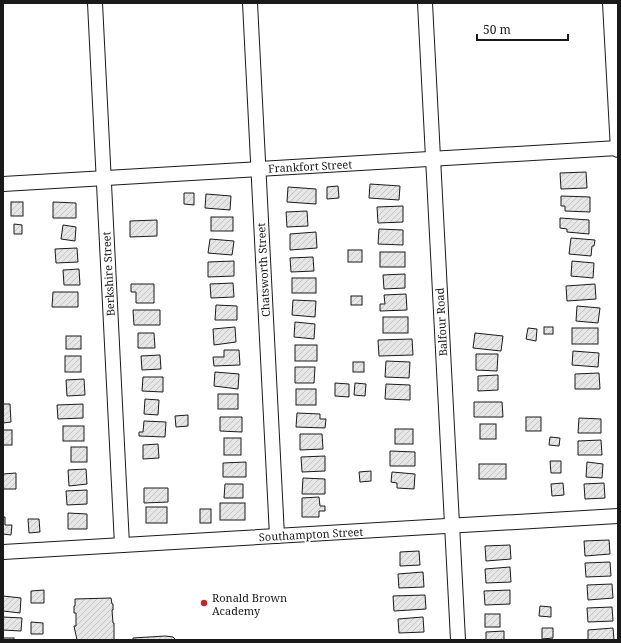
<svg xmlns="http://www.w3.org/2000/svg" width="621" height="643" viewBox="0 0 621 643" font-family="'Noto Serif',serif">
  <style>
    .building { fill: url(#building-hatch); stroke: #1a1a1a }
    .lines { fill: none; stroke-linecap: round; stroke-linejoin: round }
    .minor-casing { stroke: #1a1a1a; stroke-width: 16 }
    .minor { stroke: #fff; stroke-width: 14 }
    .poi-dot { fill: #c62828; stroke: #fff; stroke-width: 1.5 }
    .labels { text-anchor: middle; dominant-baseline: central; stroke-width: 3; stroke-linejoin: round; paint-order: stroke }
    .street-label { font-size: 11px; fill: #1a1a1a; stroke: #fff }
    .poi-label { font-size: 11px; fill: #1a1a1a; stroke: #fff; text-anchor: start }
  </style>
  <defs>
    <pattern id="building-hatch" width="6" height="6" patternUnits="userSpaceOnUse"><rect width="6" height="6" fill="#e6e6e6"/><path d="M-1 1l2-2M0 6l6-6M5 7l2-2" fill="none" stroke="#c5c5c5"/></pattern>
  </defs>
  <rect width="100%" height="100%" fill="#fff"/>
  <g class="building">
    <polygon points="586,172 587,188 561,189 560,173"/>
    <polygon points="370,184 400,186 399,200 369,198"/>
    <polygon points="338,186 339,198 327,199 327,187"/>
    <polygon points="288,187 316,189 316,204 287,202"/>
    <polygon points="184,193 194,193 194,205 184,204"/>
    <polygon points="206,194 231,196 230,210 205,208"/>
    <polygon points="561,196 590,197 590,212 565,211 565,206 561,206"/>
    <rect x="11" y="202" width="12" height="14"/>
    <polygon points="53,202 76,203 76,218 53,218"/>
    <polygon points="403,206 403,222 378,223 377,207"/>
    <polygon points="307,211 308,226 287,227 286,212"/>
    <rect x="211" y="217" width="22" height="14"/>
    <polygon points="560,218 589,220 589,234 567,232 567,229 560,228"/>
    <polygon points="157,220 157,236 130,237 130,221"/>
    <polygon points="14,224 22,225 22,234 14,234"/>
    <polygon points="63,225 76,227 75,241 61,239"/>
    <polygon points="379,229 403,230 403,245 378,244"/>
    <polygon points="316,232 317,248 290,250 290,234"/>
    <polygon points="571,238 595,240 594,246 592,246 591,256 569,254"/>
    <polygon points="210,239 234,241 232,255 208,253"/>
    <polygon points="77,248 78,262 56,263 55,249"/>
    <rect x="348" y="250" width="14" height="12"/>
    <rect x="380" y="252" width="25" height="15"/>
    <polygon points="313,257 314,271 291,272 290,258"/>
    <polygon points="234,261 234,276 208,277 208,262"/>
    <polygon points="572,261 594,263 593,278 571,276"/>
    <polygon points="79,269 80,285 64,285 63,270"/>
    <polygon points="405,274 405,288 384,289 383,275"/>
    <rect x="292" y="278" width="24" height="15"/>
    <polygon points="233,283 234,297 211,298 210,284"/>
    <polygon points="131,284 154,284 154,303 136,303 136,292 131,292"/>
    <polygon points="595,284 596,299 567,301 566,286"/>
    <polygon points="53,292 78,292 78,307 52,307"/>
    <polygon points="406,294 407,310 380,311 380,304 385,304 384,295"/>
    <rect x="351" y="296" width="11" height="9"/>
    <polygon points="293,300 316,301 315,317 292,315"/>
    <polygon points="216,305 237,306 237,320 215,320"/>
    <polygon points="577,306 600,308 598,323 576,321"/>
    <polygon points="133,310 160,310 160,325 134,325"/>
    <rect x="383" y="317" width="25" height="16"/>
    <polygon points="295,322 315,324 314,339 294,337"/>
    <polygon points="235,327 236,342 214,345 213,329"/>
    <rect x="544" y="327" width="9" height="7"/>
    <polygon points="528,328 537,329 536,341 526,339"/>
    <rect x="572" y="328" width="26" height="16"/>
    <polygon points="138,333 154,333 155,348 138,348"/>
    <polygon points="475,333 503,336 501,351 473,348"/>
    <rect x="66" y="336" width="15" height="13"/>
    <polygon points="412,339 413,355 379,356 378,340"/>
    <rect x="295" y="345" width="22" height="16"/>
    <polygon points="224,350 239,350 240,365 214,366 213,357 224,357"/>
    <polygon points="573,351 599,353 598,367 572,365"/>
    <polygon points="476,354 498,354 497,371 476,370"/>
    <polygon points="160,355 161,369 142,370 141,356"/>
    <rect x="65" y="356" width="16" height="16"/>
    <polygon points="386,361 410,362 409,378 385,377"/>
    <rect x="353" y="362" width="11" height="10"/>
    <polygon points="295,367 315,367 314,383 295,383"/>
    <polygon points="215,372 239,374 238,389 214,386"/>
    <polygon points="599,373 600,389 575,389 575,374"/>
    <polygon points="498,375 498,390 478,391 478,376"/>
    <polygon points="143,377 163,377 163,392 142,391"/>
    <polygon points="84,379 85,395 67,396 66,380"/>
    <polygon points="335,383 349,384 349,397 335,396"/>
    <polygon points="355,383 366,384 365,396 354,395"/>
    <polygon points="386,384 410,385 410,400 385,399"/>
    <rect x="296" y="389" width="20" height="16"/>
    <rect x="218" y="394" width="20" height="15"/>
    <polygon points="145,399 159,400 158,415 144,414"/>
    <polygon points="474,402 502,402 503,417 474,417"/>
    <polygon points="3,404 10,404 11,422 3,423"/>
    <polygon points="83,404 83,418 58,419 57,405"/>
    <polygon points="297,413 320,414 320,419 326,419 325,428 296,427"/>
    <polygon points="188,415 188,426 176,427 175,416"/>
    <polygon points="220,417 242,417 242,432 220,431"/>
    <rect x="526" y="417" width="15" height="14"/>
    <polygon points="579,418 601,419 601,433 578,433"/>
    <polygon points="144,421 166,422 165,437 139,436 139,432 143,432"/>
    <rect x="480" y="424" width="16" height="15"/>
    <rect x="63" y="426" width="21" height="15"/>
    <rect x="395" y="429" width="18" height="15"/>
    <rect x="3" y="430" width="9" height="15"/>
    <polygon points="300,434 322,434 323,449 300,450"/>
    <polygon points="550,437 560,438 559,446 549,445"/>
    <rect x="224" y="438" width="17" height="17"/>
    <polygon points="601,440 602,455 578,455 578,441"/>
    <polygon points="158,444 159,458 143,459 143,445"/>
    <rect x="71" y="447" width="16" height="15"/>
    <polygon points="390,451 415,452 415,466 390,466"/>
    <polygon points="325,456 325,471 302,472 301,457"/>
    <polygon points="550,461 561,461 561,473 551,473"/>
    <polygon points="246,462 246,477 223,477 223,463"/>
    <polygon points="587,462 603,464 602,478 586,477"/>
    <rect x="479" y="464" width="27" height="15"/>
    <polygon points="86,469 87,484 69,486 68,470"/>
    <polygon points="371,471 371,481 360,482 359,472"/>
    <polygon points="392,472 415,474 414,489 397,488 397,483 391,482"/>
    <polygon points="16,473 16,489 3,489 3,474"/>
    <polygon points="303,478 325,479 325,494 302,494"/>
    <polygon points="563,483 564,495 552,496 551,484"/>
    <polygon points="604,483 605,498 585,499 584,484"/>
    <polygon points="225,484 243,484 243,498 224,498"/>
    <polygon points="144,488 168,488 168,502 144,503"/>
    <polygon points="87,490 87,504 67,505 66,491"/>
    <polygon points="319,497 320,506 325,506 325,511 319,511 319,517 302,517 302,498"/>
    <rect x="220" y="503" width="25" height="17"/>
    <rect x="146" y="507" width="21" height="16"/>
    <rect x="200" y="509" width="11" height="14"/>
    <polygon points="68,513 87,514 87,529 68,529"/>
    <polygon points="3,517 5,517 5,525 12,525 11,535 3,534"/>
    <polygon points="28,519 39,519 40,532 29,533"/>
    <polygon points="609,540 610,554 585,556 584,541"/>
    <polygon points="510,545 511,559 486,561 485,546"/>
    <polygon points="419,551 420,565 400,566 400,552"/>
    <polygon points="610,562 611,576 586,577 585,563"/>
    <polygon points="510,567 511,582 486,583 485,569"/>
    <polygon points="423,572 424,587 399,588 398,574"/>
    <polygon points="612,584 613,598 588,600 587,585"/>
    <polygon points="44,590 44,603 31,603 31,591"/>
    <polygon points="510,590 510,604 485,605 484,591"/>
    <polygon points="425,595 426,609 394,611 393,596"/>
    <polygon points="3,596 21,598 20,613 3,611"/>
    <polygon points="111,598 112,604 113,604 113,610 112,610 113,623 114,623 114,640 77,640 74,626 76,626 76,613 74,613 74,606 75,606 75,599"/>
    <polygon points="540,606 551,607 551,617 539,616"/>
    <polygon points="612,607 613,621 588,622 587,608"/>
    <rect x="485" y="614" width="15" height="13"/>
    <polygon points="3,617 22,618 21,631 3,630"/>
    <polygon points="423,617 424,632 399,633 398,619"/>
    <polygon points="31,622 43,623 43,634 31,634"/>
    <polygon points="542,628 553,628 553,638 542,639"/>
    <polygon points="613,628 614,640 588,640 588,630"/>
    <polygon points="504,631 504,640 486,640 486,632"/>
    <polygon points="165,636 173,637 176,640 133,640 133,638"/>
    <rect x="3" y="638" width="11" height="2"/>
  </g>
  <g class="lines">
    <g class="minor-casing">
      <g id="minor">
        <polyline points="95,3 122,545"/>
        <polyline points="250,3 277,536"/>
        <polyline points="425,3 458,640"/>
        <polyline points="610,3 618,150"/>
        <polyline points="3,184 618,148"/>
        <polyline points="3,552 618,516"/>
      </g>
    </g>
    <use href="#minor" class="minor"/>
  </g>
  <circle class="poi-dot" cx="204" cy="603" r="4"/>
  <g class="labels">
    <g class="street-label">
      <text transform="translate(310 166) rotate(-3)">Frankfort Street</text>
      <text transform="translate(263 270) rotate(-93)">Chatsworth Street</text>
      <text transform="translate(108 274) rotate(-93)">Berkshire Street</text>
      <text transform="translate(441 322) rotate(-93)">Balfour Road</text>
      <text transform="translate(311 534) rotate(-3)">Southampton Street</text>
    </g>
    <g class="poi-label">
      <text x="212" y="597">Ronald Brown<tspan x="212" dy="13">Academy</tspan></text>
    </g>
  </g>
  <rect width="621" height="643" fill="none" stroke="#1a1a1a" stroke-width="8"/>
  <path d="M477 34v6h91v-6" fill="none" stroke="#1a1a1a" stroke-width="2"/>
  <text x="483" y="34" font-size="12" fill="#1a1a1a" stroke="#ffffff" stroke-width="3" paint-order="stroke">50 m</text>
</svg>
